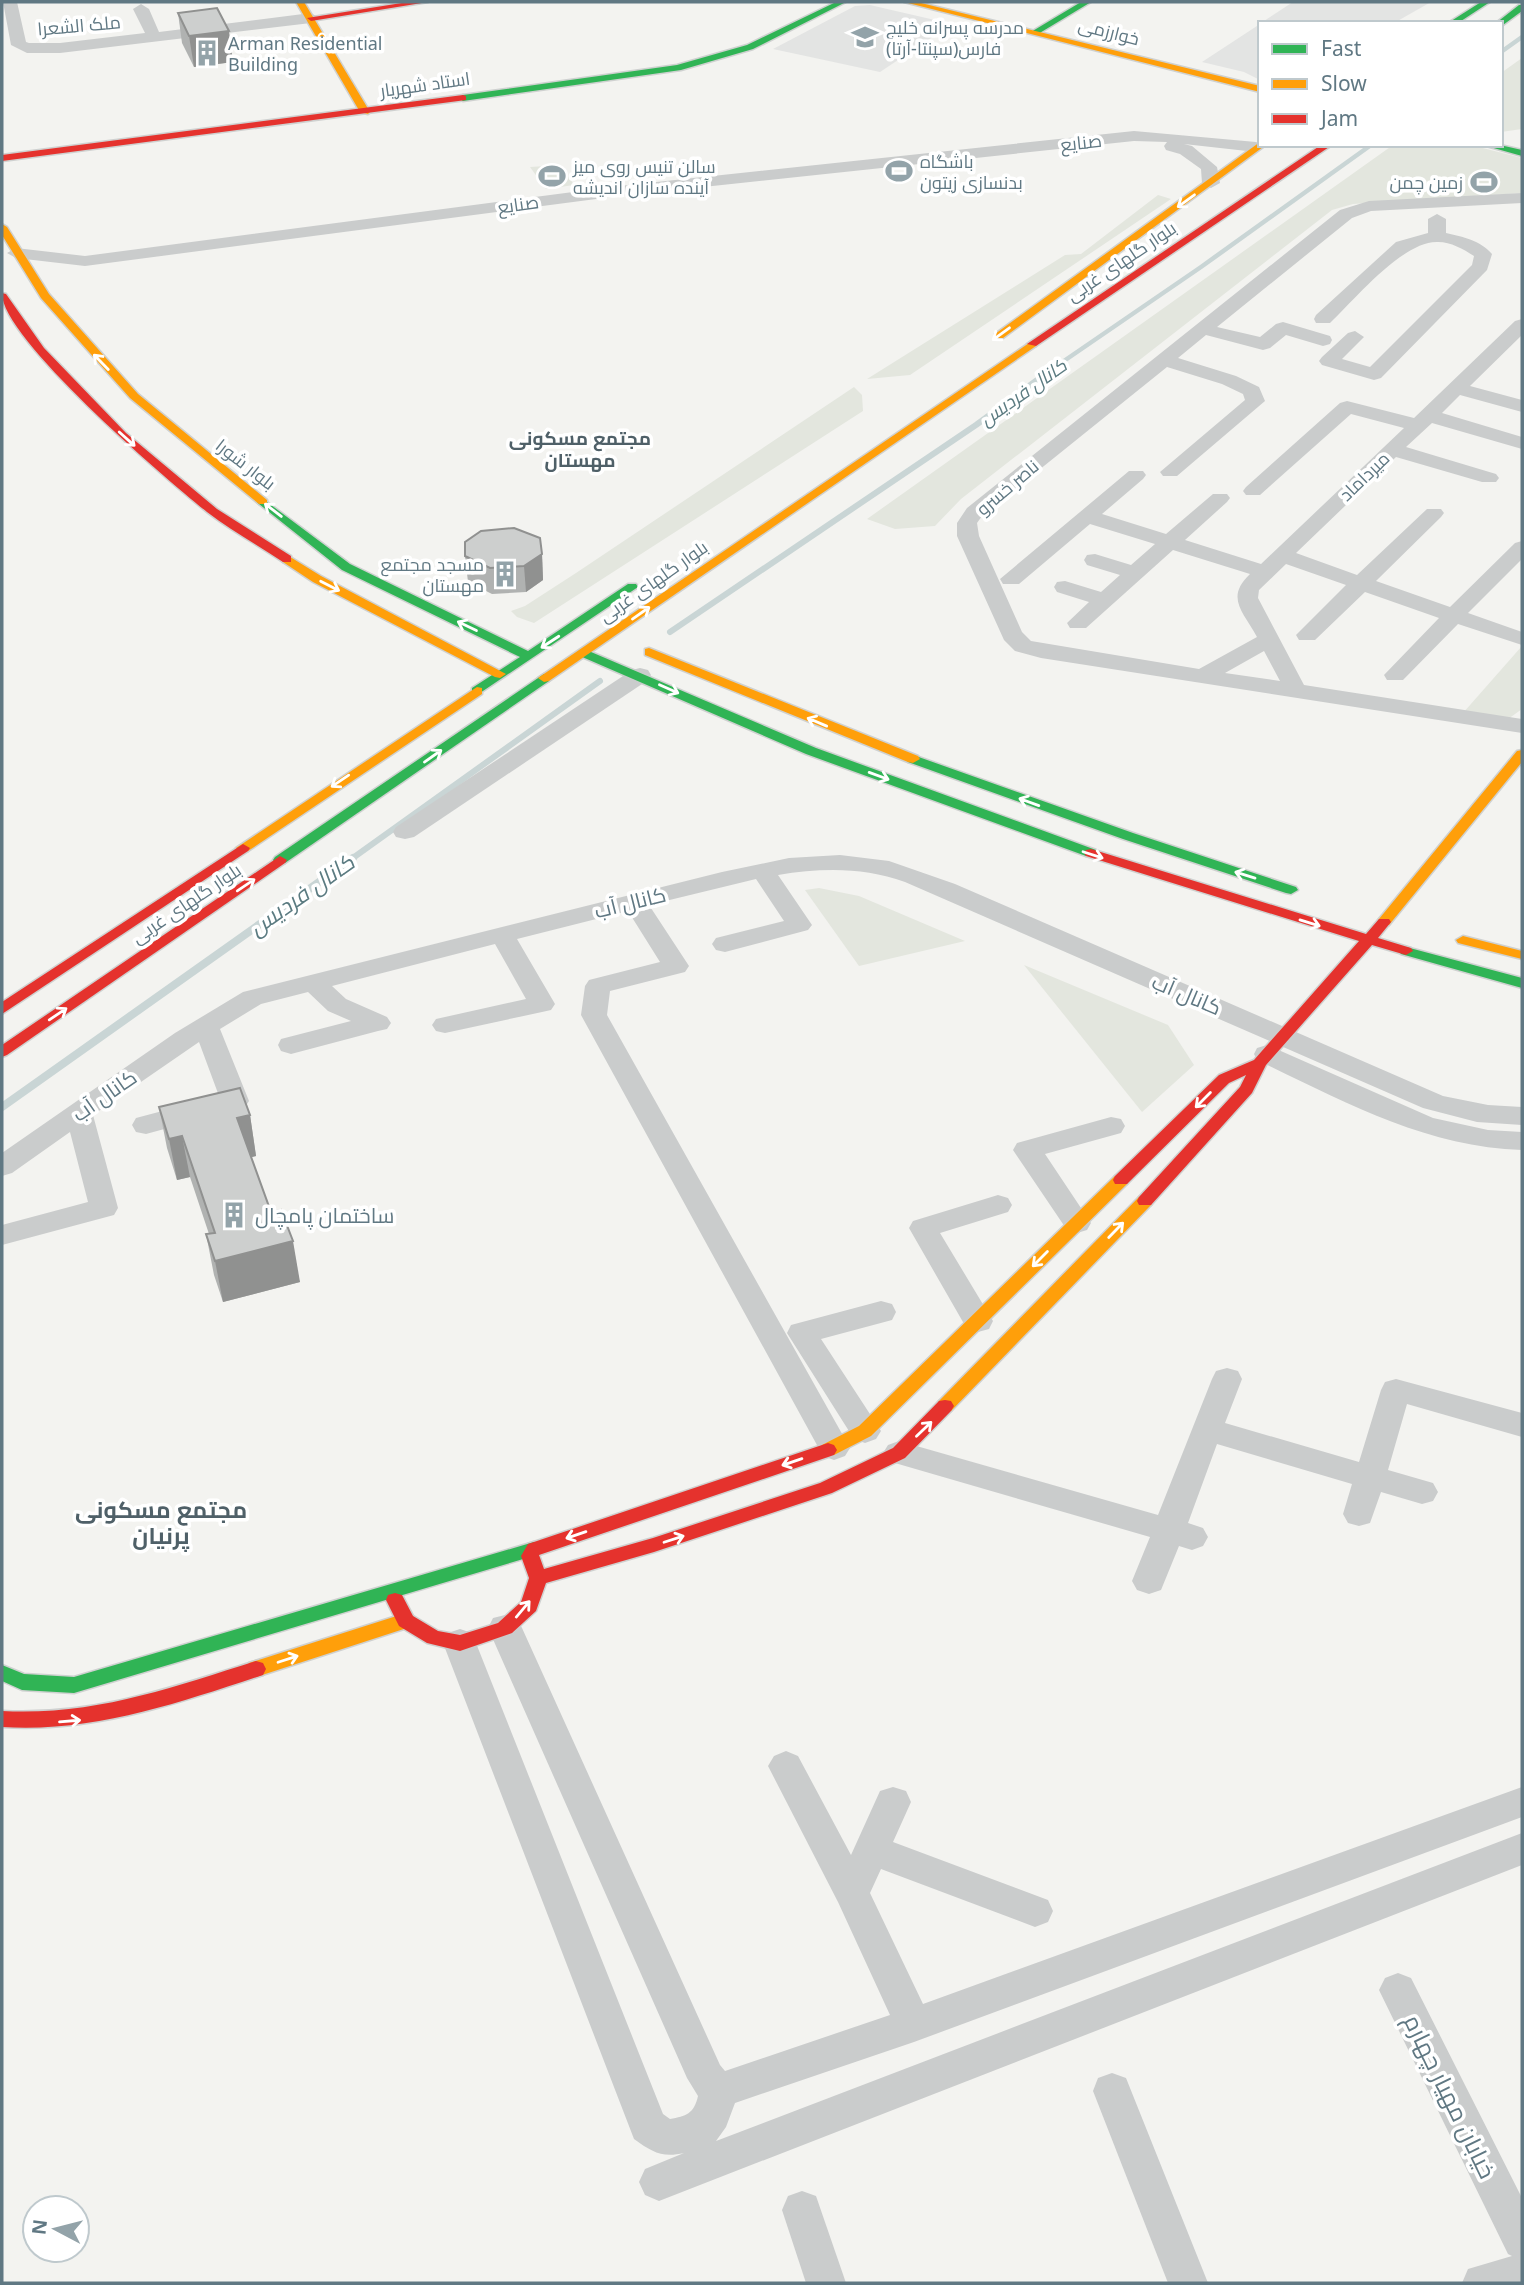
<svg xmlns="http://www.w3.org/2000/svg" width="1524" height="2285" viewBox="0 0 1524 2285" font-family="'Noto Sans',Cairo,sans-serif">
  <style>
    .built { fill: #e3e4e3 }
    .green { fill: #e3e6de }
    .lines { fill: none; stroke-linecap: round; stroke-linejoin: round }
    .stream-far2 { stroke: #c9d5d5; stroke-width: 4.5 }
    .stream-far1 { stroke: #c9d5d5; stroke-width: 6 }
    .stream { stroke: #c9d5d5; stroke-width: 8 }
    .fast-casing { stroke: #cfd1d0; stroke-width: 3 }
    .slow-casing { stroke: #cfd1d0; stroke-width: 3 }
    .jam-casing { stroke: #cfd1d0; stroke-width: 3 }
    .street { fill: #cacccc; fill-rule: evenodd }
    .fast { fill: #30b455; fill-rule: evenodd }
    .slow { fill: #ff9f0a; fill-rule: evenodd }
    .jam { fill: #e5322d; fill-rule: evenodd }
    .wall { fill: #b0b2b1 }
    .shaded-wall { fill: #909190 }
    .building { fill: #cdcfce; stroke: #909190; stroke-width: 2 }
    .oneway { stroke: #fff }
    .labels { text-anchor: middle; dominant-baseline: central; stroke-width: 7; stroke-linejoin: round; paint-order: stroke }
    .far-street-label { font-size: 18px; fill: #607883; stroke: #fff }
    .far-poi-label { font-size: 18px; fill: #607883; stroke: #fff; text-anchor: start }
    .far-water-label { font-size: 19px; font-style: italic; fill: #5b7b81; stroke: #fff }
    .far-neighbourhood-label { font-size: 19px; font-weight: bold; fill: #4f6068; stroke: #fff }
    .street-label { font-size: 21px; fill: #607883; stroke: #fff }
    .poi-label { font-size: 21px; fill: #607883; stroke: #fff; text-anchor: start }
    .water-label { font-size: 23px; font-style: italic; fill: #5b7b81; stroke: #fff }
    .neighbourhood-label { font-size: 23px; font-weight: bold; fill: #4f6068; stroke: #fff }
    .near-street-label { font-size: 24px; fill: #607883; stroke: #fff }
  </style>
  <rect width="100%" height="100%" fill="#f3f3f0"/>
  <g class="built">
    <polygon points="1293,2 1431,2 1394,23 1261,23"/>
    <polygon points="870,5 952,24 880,72 773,49 855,6"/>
    <polygon points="1260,24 1260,80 1244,72 1202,62"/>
  </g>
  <g class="green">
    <polygon points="1522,58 1522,129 1501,132 1501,73"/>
    <polygon points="1393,145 1471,145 1522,158 1522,193 1353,204 1332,210 961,499 935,526 895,529 867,519"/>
    <polygon points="561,165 574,185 546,189 530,167"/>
    <polygon points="1158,195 1171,199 910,375 867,379 1065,255 1081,254"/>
    <polygon points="854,387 862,395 863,411 534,623 517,617 511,611 525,606 576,573"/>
    <polygon points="1522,646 1522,709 1508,719 1463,713"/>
    <polygon points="819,888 859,896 965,941 859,966 805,890"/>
    <polygon points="1024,965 1168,1025 1194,1065 1142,1112"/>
  </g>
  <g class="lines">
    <g class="stream-far2">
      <polyline points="1501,52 1522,37"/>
      <polyline points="1042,376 1201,267 1371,145"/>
    </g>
    <g class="stream-far1">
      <polyline points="670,632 976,425 1044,375"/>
      <polyline points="350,860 600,681"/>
    </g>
    <polyline class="stream" points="2,1107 353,858"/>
    <g class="fast-casing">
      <g id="fast">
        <polygon points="836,2 846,2 753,49 681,70 463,101 458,98 463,95 677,65 747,45"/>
        <polygon points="1081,2 1091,2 1038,34 1031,32"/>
        <polygon points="1481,2 1490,2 1458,23 1448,23"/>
        <polygon points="1519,5 1522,5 1522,11 1503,25 1496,23"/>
        <polygon points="1483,145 1500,145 1522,150 1522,156"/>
        <polygon points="263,499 350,564 528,651 628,584 636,584 638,587 477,695 472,694 472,688 520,657 342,570 259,504 257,502"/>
        <polygon points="584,649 816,748 1096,850 1098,853 1096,856 1086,856 806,754 580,656 580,650"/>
        <polygon points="544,674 549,675 549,681 285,863 275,863 273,860 275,857"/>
        <polygon points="913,755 1133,833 1296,887 1298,890 1291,894 1286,893 1123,839 908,762 906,759"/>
        <polygon points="1406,947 1522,978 1522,988 1401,954 1399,951 1401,948"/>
        <polygon points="534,1542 540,1544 543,1549 540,1554 74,1693 22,1690 2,1681 2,1665 24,1674 74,1677"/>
      </g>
    </g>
    <g class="slow-casing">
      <g id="slow">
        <polygon points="296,2 304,2 370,112 368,114 360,112"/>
        <polygon points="904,2 917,2 1260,86 1260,92"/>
        <polygon points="1260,142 1260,145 1264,145 1263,147 1003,338 995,338 995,334"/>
        <polygon points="2,224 7,227 49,294 138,394 267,500 267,504 259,504 130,398 41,298 2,235"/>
        <polygon points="1032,341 1037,344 1036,346 549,681 544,682 538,678"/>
        <polygon points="287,555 321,576 506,674 500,678 495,677 313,582 283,562 281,559"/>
        <polygon points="649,648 918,756 920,759 913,763 908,762 645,655 645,649"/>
        <polygon points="477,687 482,688 482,694 248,851 243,852 236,848"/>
        <polygon points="1522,750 1522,762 1389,925 1379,925 1377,922 1379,919 1517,751"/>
        <polygon points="1463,936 1522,951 1522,959 1458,943 1456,940"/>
        <polygon points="1121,1175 1129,1180 1127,1184 871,1436 834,1455 822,1455 819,1450 822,1445 859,1426 1115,1176"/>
        <polygon points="1145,1195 1151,1197 1153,1201 1151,1205 951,1411 939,1411 936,1406 939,1401 1139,1197"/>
        <polygon points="406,1613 413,1616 415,1621 413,1626 256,1677 249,1675 246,1669 249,1663"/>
      </g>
    </g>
    <g class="jam-casing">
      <g id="jam">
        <polygon points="408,2 428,2 311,21 307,18"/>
        <polygon points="463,95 466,96 466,100 2,161 2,155"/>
        <polygon points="1321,145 1332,145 1036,346 1027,344"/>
        <path d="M2,293L6,294L44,348L126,433L217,509L291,556V562H283C258,545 230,530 207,512C168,481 0,337 2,293Z"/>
        <polygon points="243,844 250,848 248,851 2,1014 2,1002"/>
        <polygon points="1091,849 1366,934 1379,919 1389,919 1391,922 1378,938 1411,948 1413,951 1406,955 1372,945 1266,1065 1252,1093 1151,1205 1139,1205 1137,1201 1139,1197 1240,1087 1246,1075 1229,1083 1127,1184 1115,1184 1113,1180 1115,1176 1219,1075 1254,1060 1359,941 1086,856 1084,853 1086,850"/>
        <polygon points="280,856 287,860 285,863 7,1055 2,1057 2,1045"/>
        <polygon points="945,1400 951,1401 954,1406 951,1411 905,1458 832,1493 654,1552 546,1583 536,1611 512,1633 460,1651 427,1643 399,1626 386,1600 388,1595 395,1593 402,1595 413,1616 438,1631 460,1635 498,1623 521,1602 529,1578 521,1556 528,1544 828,1443 834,1445 837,1450 834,1455 539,1555 544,1569 653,1538 820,1483 893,1448 939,1401"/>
        <path d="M256,1661L263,1663L266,1669L263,1675C178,1703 93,1733 2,1727V1711C94,1716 170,1688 256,1661Z"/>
      </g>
    </g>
    <g class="street">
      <polygon points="3,2 17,2 26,42 29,43 60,43 145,33 133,9 141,4 149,9 159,32 311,13 319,18 311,23 60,53 27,53 11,45"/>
      <polygon points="1134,131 1256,142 1264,147 1256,152 1184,144 1192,146 1217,167 1220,183 1211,188 1202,183 1201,169 1180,154 1166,150 1164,146 1167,142 1134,141 619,196 85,266 16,258 7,253 16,248 85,256 619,186"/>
      <path d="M1522,193V203L1371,211L1352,218L1217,327L1260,337L1276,324L1283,322L1330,336L1332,340L1330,344L1323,346L1286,335L1270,348L1263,350L1206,335L1178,358L1236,376L1259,387L1265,401L1177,476H1163L1160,472L1245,400L1243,394L1222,384L1167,367L982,516L977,523L979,536L1022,632L1031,641L1199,669L1257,637C1243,611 1225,598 1250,574L1173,550L1086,628H1070L1067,623L1089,602L1057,592L1054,587L1057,582L1065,581L1101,592L1120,575L1087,565L1084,560L1087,555L1095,554L1131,565L1155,544L1090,524L1019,584H1003L1000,579L1129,471H1143L1146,475L1143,479L1102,514L1166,534L1213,494H1227L1230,498L1227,502L1185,540L1261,564L1404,428L1351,414L1260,495H1246L1243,491L1246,487L1340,403L1347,401L1414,418L1515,321L1522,319V335L1470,386L1522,400V412L1460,395L1442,413L1522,437V449L1432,423L1406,447L1496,474L1499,478L1496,482H1482L1396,457L1296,553L1357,575L1427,509H1441L1444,513L1441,517L1376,581L1450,607L1515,543L1522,541V559L1468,613L1522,632V645L1458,624L1403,680H1387L1384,675L1439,618L1365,592L1315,640H1299L1296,635L1346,585L1286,564L1259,590L1258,598L1304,685L1522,719V733L1041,658L1015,651L1004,640L957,536V523L967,508L1340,210L1369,201ZM1264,651L1280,681L1225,673Z"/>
      <path d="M1437,214L1446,219V233C1463,237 1480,240 1492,254L1487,270L1381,378L1374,380L1322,365L1319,361L1322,357L1348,333L1355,331L1364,337L1342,359L1370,367L1472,265L1474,256C1463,249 1451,242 1438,242C1404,240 1354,300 1330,323H1316L1314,319L1316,315L1396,242L1428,233V219Z"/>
      <polygon points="640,668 648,670 651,675 648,680 414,837 405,839 396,837 393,832 396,827 632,670"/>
      <path d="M840,855L889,861L955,884L1443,1096L1488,1105L1522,1107V1125L1477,1122L1423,1108L905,882C863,867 822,868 778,875L812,925L808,930L725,952L716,950L712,944L716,938L784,921L756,879L649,905L689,966L685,972L610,991L607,1015L850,1448L845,1456L834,1460L823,1456L581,1015L585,986L589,980L660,962L628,911L517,939L555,1004L551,1010L542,1012L445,1033L436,1031L432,1025L436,1019L526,999L495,944L332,986L346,999L387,1017L391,1023L387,1029L378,1031L291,1054L281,1051L278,1045L281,1039L351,1021L328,1011L308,992L261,1004L220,1029L249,1101L245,1107L146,1134L136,1132L132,1125L136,1118L219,1096L199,1042L93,1115L118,1208L114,1215L2,1245V1225L88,1202L70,1132L12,1173L2,1176V1153L175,1033L243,992L722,872L789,858Z"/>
      <path d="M1267,1045L1433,1118L1488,1130L1522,1132V1150C1425,1147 1343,1101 1257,1060L1254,1054L1257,1048Z"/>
      <polygon points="1111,1117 1121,1119 1125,1126 1121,1133 1045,1154 1091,1223 1087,1230 1077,1233 1067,1230 1013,1150 1017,1143"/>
      <polygon points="998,1195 1008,1198 1012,1205 1008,1212 940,1233 993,1321 989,1329 978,1332 967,1329 909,1228 913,1221"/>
      <polygon points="881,1301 892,1304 896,1312 892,1320 821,1339 881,1431 876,1439 865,1443 854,1439 787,1333 791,1325"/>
      <polygon points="1227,1368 1238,1371 1242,1379 1225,1423 1359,1462 1381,1390 1385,1382 1396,1379 1522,1413 1522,1437 1407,1404 1388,1470 1433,1483 1438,1492 1433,1501 1422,1504 1381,1492 1370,1523 1359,1526 1348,1523 1343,1514 1352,1484 1217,1444 1188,1523 1203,1528 1208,1537 1203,1546 1192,1550 1179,1546 1161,1590 1149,1594 1137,1590 1132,1581 1150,1537 888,1461 883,1453 888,1445 899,1441 1158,1515 1212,1379 1216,1371"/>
      <path d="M505,1615L517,1618L522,1628L720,2065L725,2071L890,2015L838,1902L768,1766L774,1756L786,1751L798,1756L851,1855L880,1791L893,1787L906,1791L911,1802L893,1842L1048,1900L1053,1911L1048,1922L1035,1927L881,1869L870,1893L923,2004L1522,1787V1817L914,2042L735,2103L726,2127L716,2141L1522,1833V1865L659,2201L645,2195L639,2182L645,2169L684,2153C662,2158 652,2152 634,2139L443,1643L448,1633L460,1629L472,1633L663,2114L670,2119C686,2116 694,2114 698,2096L687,2078L488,1628L493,1618Z"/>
      <polygon points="1398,1973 1411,1978 1522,2198 1522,2283 1462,2283 1468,2269 1512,2256 1508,2254 1379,1990 1385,1978"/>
      <polygon points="1112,2073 1126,2078 1208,2283 1168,2283 1093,2091 1098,2078"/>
      <polygon points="802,2191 816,2196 846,2283 806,2283 782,2210 788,2196"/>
    </g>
    <use href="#fast" class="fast"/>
    <use href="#slow" class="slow"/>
    <use href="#jam" class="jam"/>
  </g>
  <g class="wall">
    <polygon points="178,13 233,62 194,67 182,43"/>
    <polygon points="542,554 543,580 526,592 492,594 468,582 465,556"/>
    <polygon points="159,1107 250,1115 256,1156 251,1157 271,1212 300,1282 223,1302 214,1275 206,1234 209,1234 190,1177 177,1180 167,1148"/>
  </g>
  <g class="shaded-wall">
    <polygon points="229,31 233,62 194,67 189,36"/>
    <polygon points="542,554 543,580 526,592 524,566"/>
    <polygon points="250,1115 256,1156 244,1159 237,1118"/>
    <polygon points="182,1136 190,1177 177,1180 169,1139"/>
    <polygon points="293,1241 300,1282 223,1302 215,1261"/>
  </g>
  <g class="building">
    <polygon points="217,8 229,31 189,36 178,13"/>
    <polygon points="514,528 540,538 542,554 524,566 490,568 465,556 465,542 481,531"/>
    <polygon points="240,1088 250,1115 237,1118 271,1212 281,1210 293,1241 215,1261 206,1234 215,1233 182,1136 169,1139 159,1107"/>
  </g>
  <defs><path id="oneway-shaft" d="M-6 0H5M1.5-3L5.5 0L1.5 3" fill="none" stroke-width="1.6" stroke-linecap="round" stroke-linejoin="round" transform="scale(1.75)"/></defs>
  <g class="oneway">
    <use href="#oneway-shaft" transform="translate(1186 201) rotate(144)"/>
    <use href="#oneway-shaft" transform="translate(1001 334) rotate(144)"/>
    <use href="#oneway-shaft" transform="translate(101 362) rotate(-134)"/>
    <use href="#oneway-shaft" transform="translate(127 439) rotate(42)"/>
    <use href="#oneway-shaft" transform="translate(273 510) rotate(-142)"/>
    <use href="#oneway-shaft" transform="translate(330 586) rotate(27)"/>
    <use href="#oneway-shaft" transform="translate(641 613) rotate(-35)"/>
    <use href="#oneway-shaft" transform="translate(467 626) rotate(-154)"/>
    <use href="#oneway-shaft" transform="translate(550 642) rotate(147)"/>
    <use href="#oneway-shaft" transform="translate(669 689) rotate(24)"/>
    <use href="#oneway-shaft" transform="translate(817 722) rotate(-157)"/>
    <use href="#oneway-shaft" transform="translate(433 756) rotate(-35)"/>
    <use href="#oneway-shaft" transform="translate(879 776) rotate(20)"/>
    <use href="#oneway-shaft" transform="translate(340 781) rotate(146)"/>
    <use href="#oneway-shaft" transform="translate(1029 802) rotate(-160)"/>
    <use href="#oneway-shaft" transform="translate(1093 855) rotate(18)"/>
    <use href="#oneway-shaft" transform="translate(1245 875) rotate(-163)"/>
    <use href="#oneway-shaft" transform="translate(246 885) rotate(-34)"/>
    <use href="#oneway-shaft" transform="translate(1310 923) rotate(17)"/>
    <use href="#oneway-shaft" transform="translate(58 1014) rotate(-34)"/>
    <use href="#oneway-shaft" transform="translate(1203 1100) rotate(135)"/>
    <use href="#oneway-shaft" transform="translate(1116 1230) rotate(-46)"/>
    <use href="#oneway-shaft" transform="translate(1040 1259) rotate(135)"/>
    <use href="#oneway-shaft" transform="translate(924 1429) rotate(-44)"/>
    <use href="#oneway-shaft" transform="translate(792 1462) rotate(161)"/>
    <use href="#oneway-shaft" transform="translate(576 1535) rotate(161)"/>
    <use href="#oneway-shaft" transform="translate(674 1539) rotate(-18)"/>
    <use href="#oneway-shaft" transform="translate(523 1609) rotate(-50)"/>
    <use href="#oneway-shaft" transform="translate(288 1659) rotate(-18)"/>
    <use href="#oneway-shaft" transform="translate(70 1721) rotate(-5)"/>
  </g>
  <defs>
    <g id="school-bare" transform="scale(2.1)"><path d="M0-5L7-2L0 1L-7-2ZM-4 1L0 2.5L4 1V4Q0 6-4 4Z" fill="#93a3a9" stroke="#fff" stroke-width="2.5" paint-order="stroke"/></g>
    <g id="building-bare" transform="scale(2.1)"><path d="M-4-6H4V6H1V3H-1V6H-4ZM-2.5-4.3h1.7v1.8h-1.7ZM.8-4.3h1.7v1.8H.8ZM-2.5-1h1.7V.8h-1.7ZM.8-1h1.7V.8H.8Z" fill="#93a3a9" stroke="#fff" stroke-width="2.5" paint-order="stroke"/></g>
    <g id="stadium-bare" transform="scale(2.1)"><path d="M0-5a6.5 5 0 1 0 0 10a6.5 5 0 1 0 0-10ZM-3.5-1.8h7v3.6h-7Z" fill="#93a3a9" stroke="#fff" stroke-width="2.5" paint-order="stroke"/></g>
  </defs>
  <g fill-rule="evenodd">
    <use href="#school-bare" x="865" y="37"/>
    <use href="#building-bare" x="207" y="53"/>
    <use href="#stadium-bare" x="899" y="171"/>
    <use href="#stadium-bare" x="552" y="176"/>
    <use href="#stadium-bare" x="1484" y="182"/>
    <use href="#building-bare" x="505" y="574"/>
    <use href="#building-bare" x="234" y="1215"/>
  </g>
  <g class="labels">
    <g class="far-street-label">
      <text transform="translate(79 25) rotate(-5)">ملک الشعرا</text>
      <text transform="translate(1109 31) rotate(14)">خوارزمی</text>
      <text transform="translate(425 84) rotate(-8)">استاد شهریار</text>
      <text transform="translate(1081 142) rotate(-6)">صنایع</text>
      <text transform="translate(518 204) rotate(-8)">صنایع</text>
      <text transform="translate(1121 261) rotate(-34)">بلوار گلهای غربی</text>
      <text transform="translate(246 464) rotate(38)">بلوار شورا</text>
      <text transform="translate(1364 476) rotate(-44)">میرداماد</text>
      <text transform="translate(1007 487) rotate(-40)">ناصر خسرو</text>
      <text transform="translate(653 581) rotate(-35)">بلوار گلهای غربی</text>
      <text transform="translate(186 903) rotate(-34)">بلوار گلهای غربی</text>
    </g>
    <g class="far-poi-label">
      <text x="886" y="27">مدرسه پسرانه خلیج<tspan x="886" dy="21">فارس(سپنتا-آرتا)</tspan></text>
      <text x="228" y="43">Arman Residential<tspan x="228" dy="21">Building</tspan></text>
      <text x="920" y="161">باشگاه<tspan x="920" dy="21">بدنسازی زیتون</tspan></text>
      <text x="573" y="166">سالن تنیس روی میز<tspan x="573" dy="21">آینده سازان اندیشه</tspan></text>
      <text x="1463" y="182" text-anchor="end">زمین چمن</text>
      <text x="484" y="564" text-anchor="end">مسجد مجتمع<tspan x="484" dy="21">مهستان</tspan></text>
    </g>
    <g class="far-water-label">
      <text transform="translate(1023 392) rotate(-35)">کانال فردیس</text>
    </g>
    <g class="far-neighbourhood-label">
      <text x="580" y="438">مجتمع مسکونی<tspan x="580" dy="22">مهستان</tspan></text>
    </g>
    <g class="street-label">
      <text transform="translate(630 902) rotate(-14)">کانال آب</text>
      <text transform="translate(1187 994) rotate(23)">کانال آب</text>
      <text transform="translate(104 1095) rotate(-35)">کانال آب</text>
    </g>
    <g class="poi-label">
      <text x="255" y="1215">ساختمان پامچال</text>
    </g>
    <g class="water-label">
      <text transform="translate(301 894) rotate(-35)">کانال فردیس</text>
    </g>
    <g class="neighbourhood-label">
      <text x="161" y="1509">مجتمع مسکونی<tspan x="161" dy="26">پرنیان</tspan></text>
    </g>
    <g class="near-street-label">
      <text transform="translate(1451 2096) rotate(64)">خیابان مهیار چهارم</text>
    </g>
  </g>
  <rect width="1524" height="2285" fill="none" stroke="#607883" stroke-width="7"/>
  <rect x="1258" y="21" width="245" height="126" fill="#ffffff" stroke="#bfc9cd" stroke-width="2"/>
  <rect x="1272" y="44" width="35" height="10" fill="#30b455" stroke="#bfc9cd" stroke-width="2"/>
  <text x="1321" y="56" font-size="21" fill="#607883">Fast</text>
  <rect x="1272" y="79" width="35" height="10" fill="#ff9f0a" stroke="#bfc9cd" stroke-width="2"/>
  <text x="1321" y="91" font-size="21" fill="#607883">Slow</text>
  <rect x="1272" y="114" width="35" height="10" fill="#e5322d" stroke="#bfc9cd" stroke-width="2"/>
  <text x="1321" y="126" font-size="21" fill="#607883">Jam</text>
  <g transform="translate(56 2229) rotate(277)"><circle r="33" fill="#ffffff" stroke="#bfc9cd" stroke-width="2"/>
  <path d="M0-5L12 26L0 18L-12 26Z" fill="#93a3a9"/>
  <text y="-10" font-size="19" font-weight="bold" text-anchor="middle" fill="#607883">N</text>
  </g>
</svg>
